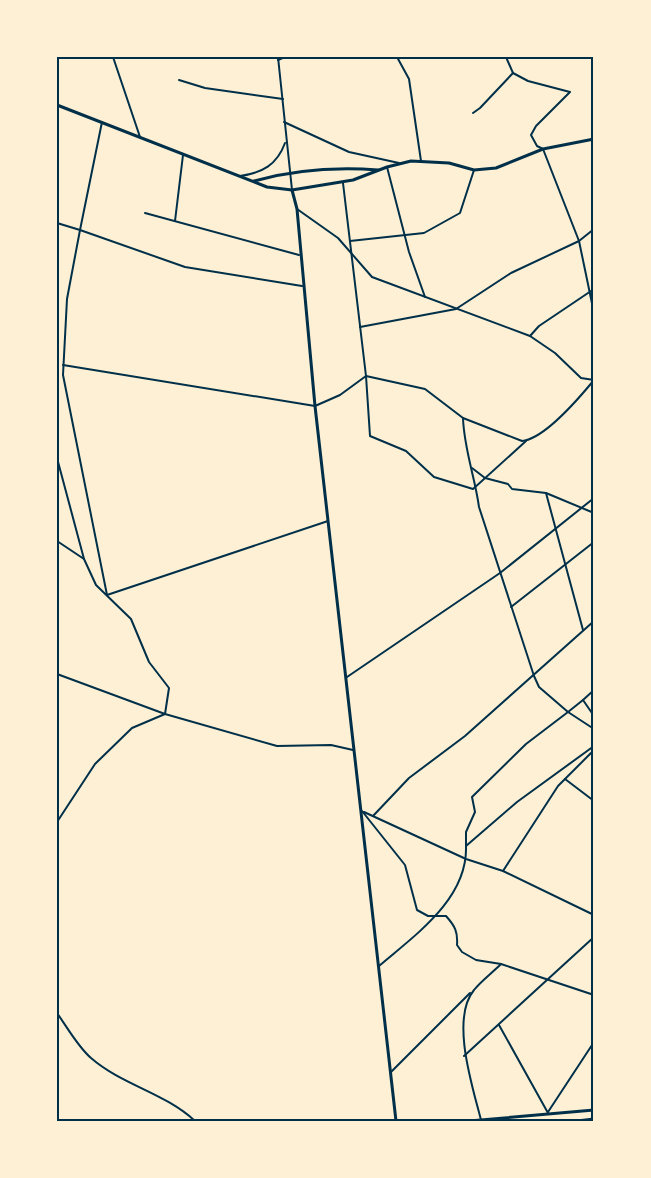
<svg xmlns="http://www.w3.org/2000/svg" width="651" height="1178" viewBox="0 0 651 1178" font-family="Montserrat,sans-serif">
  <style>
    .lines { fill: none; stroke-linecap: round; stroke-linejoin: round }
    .minor { stroke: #003049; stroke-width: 2 }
    .tertiary { stroke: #003049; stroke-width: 3 }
    .neatline { fill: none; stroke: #003049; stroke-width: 2 }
  </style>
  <rect width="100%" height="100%" fill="#fdf0d5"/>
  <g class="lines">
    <g class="minor">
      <polyline points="113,57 140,137"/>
      <polyline points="278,57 292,190"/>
      <polyline points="397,57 409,79 421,161"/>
      <polyline points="506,57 513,73"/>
      <polyline points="278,60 285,57"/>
      <polyline points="179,80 205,88 283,99"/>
      <polyline points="473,113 480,108 513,73 528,81 570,92 536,126 531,135 537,146 543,149 579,241 594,313"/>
      <polyline points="284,122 349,152 399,163"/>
      <polyline points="387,167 409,252 425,297"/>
      <path d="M240,176C262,173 277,165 285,143"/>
      <polyline points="343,183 366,376 370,436 406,451 434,477 473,489 526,441"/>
      <polyline points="297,209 338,238 372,277 530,336 555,353 581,378 594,380"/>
      <polyline points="145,213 299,255"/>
      <polyline points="175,221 183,155"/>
      <polyline points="57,223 80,230 102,122"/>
      <polyline points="350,241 424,233 460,213 474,170"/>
      <polyline points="302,286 185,267 80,230 67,299 63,375 107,595 328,521"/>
      <polyline points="360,327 456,309 511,273 579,241 594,229"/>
      <polyline points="530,336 539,326 594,289"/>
      <path d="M63,365L315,406L340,395L366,376L425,389L463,418L522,441C544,439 580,397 594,380"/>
      <path d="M463,418C464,449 475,477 479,507L534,676L539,687L568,712L583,700"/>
      <polyline points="57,458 84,559"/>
      <polyline points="472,468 485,478 508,484 512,489 546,493 583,630"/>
      <polyline points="546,493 594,513"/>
      <polyline points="57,541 84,559 96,585 131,619 149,662 169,688 165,714 132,728 95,764 57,822"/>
      <polyline points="511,607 594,542"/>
      <polyline points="57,674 165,714 277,746 331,745 353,750"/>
      <polyline points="347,677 500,573 594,498"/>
      <polyline points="594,690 583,700 594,716"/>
      <polyline points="565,779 594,801"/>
      <path d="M362,811L405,865L417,910L428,916H446C455,926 458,932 457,945L462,952L476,960L501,964L594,995"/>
      <polyline points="364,812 466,859 503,871 594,915"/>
      <polyline points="373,816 409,778 465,736 594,621"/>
      <polyline points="466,846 466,832 475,812 472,797 526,744 568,712 594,729"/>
      <polyline points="503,871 558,786 594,750"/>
      <path d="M379,966C415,935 468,899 466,846L517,802L594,746"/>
      <path d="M57,1013C67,1027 78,1047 91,1058C122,1085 165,1093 195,1121"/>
      <polyline points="499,1025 548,1113"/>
      <polyline points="464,1056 594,937"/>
      <polyline points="391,1072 470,993"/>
      <polyline points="548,1112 594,1042"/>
      <path d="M481,1120C473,1088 450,1019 474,990C481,981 492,973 501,964"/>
    </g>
    <g class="tertiary">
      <polyline points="57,105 267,187 292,190 353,180 387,167 411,161 449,163 474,170 496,168 543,149 594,139"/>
      <path d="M254,181C294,170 337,167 378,170"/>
      <polyline points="292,190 297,209 315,406 396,1121"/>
      <polyline points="469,1121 594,1110"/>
      <polyline points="577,1121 594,1119"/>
    </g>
  </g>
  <rect width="651" height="1178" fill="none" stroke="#fdf0d5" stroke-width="117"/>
  <rect x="58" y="58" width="534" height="1062" class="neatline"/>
</svg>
